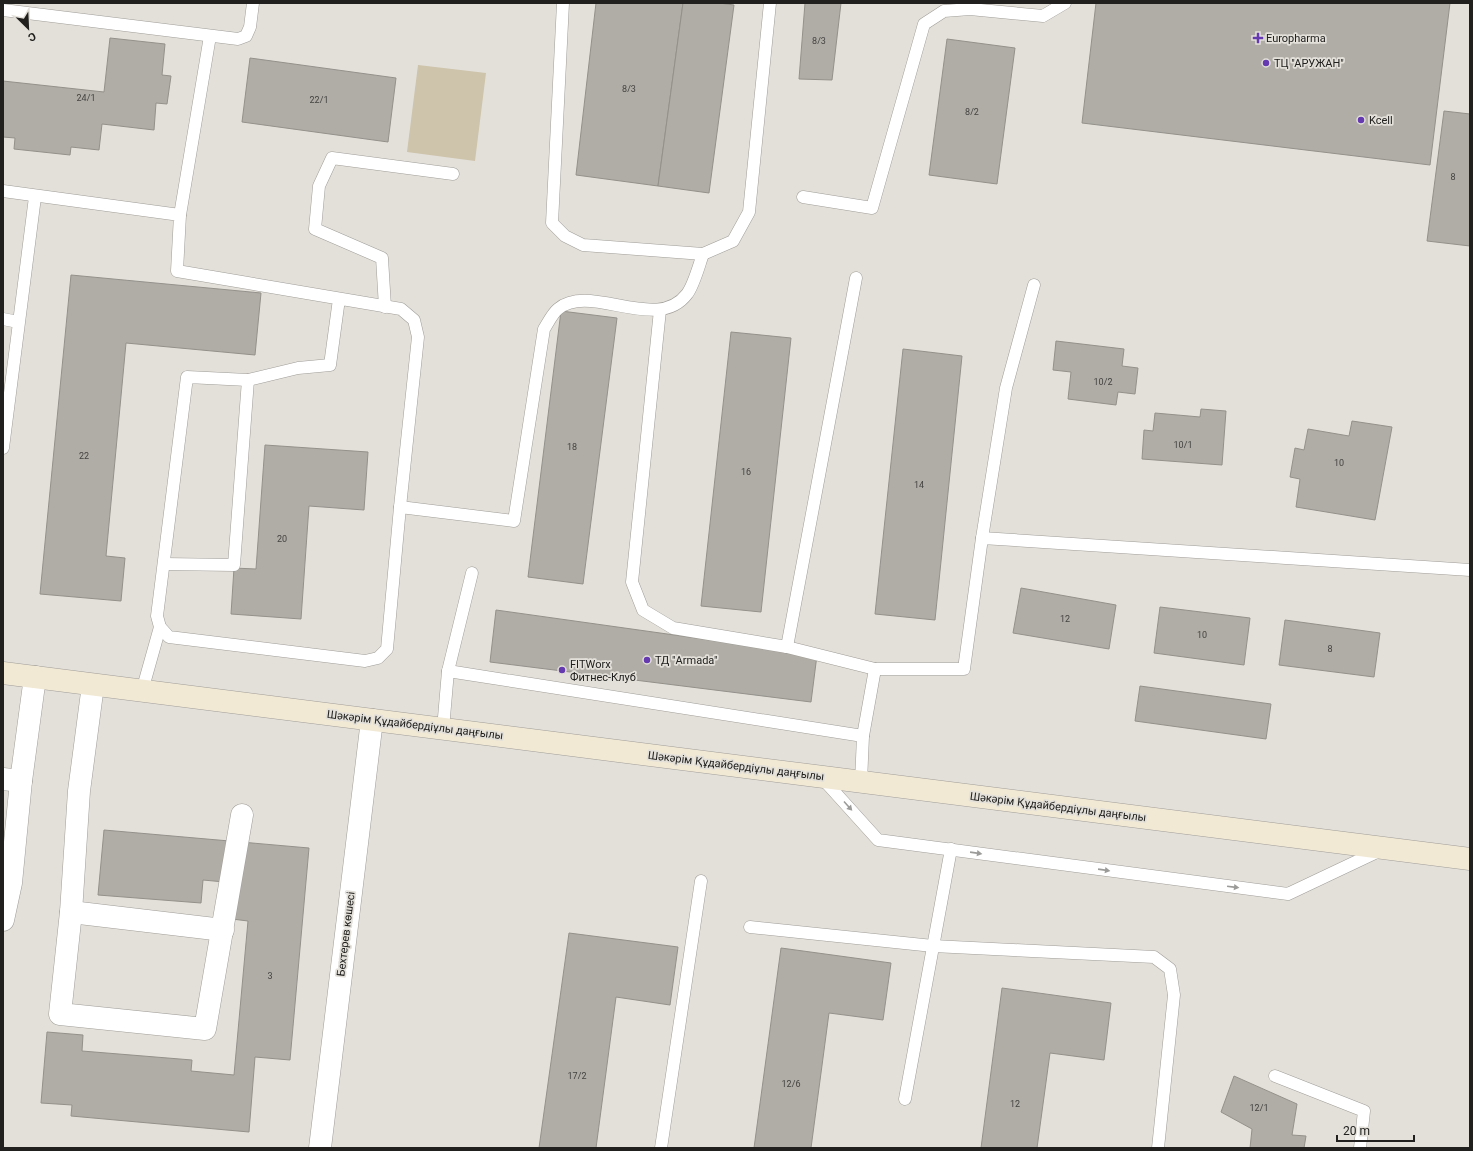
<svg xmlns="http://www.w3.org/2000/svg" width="1473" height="1151" viewBox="0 0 1473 1151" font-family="Roboto,sans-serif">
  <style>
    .green { fill: #cec3ab }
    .building { fill: #b0ada7; stroke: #94918b }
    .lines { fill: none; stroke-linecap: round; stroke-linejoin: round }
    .service-casing { stroke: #a09d98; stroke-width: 13 }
    .minor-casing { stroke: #a09d98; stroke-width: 23 }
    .secondary-casing { stroke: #a09d98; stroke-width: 23 }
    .service { stroke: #fff; stroke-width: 12 }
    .minor { stroke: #fff; stroke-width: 22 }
    .secondary { stroke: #f2e9d5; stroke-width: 22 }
    .oneway { fill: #9b9b9a }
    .poi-dot { fill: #6539b0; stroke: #e3e0da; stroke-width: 1.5 }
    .labels { text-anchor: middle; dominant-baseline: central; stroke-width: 3.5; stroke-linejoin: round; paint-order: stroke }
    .number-label { font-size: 9px; fill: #454340 }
    .poi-label { font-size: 11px; fill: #21201e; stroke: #e3e0da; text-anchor: start }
    .street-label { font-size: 11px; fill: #21201e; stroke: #e3e0da }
  </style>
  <rect width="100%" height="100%" fill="#e3e0da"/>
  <polygon class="green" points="418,65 486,73 475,161 407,152"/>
  <g class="building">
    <polygon points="596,3 683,3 658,186 576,175"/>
    <polygon points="683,3 719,3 734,5 709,193 658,186"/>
    <polygon points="805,3 841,3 832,80 799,79"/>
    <polygon points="1096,3 1450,3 1430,165 1082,123"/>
    <polygon points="110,38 165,44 162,75 171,76 167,104 156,103 154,130 102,124 99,150 71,147 70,155 14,149 15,138 3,137 3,81 104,92"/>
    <polygon points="947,39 1015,48 997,184 929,175"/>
    <polygon points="250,58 396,78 388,142 242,122"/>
    <polygon points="1444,111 1470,114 1470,246 1427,241"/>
    <polygon points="71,275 261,293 255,355 126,343 106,556 125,558 121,601 40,594"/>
    <polygon points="561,311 617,318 583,584 528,577"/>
    <polygon points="731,332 791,338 761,612 701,606"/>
    <polygon points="1056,341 1124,349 1122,366 1138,368 1135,394 1118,392 1116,405 1068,399 1071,372 1053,370"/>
    <polygon points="903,349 962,356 935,620 875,614"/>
    <polygon points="1201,409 1226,411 1222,465 1142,459 1144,430 1153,431 1155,413 1200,417"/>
    <polygon points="1352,421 1392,427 1375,520 1296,507 1300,479 1290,477 1295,448 1304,450 1308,429 1349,436"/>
    <polygon points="265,445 368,452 364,510 309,506 301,619 231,614 234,568 256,569"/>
    <polygon points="1021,588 1116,605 1109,649 1013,633"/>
    <polygon points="1160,607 1250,618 1244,665 1154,653"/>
    <polygon points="496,610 817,655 811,702 490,662"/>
    <polygon points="1285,620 1380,633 1374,677 1279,665"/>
    <polygon points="1140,686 1271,704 1266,739 1135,721"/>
    <polygon points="104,830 309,848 290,1060 255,1057 249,1132 71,1116 72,1105 41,1103 47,1032 83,1035 82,1051 192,1060 191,1071 234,1075 248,921 232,919 235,883 203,880 201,903 98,895"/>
    <polygon points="569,933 678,947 670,1005 616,997 596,1148 539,1148"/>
    <polygon points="781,948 891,963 883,1020 829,1013 811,1148 754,1148"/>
    <polygon points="1002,988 1111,1003 1104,1060 1050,1053 1037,1148 981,1148"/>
    <polygon points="1234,1076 1297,1104 1292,1135 1306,1136 1304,1148 1250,1148 1252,1129 1221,1112"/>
  </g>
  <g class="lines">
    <g class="service-casing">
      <g id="service">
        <polyline points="563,3 552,223 565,236 583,245 703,254 733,241 749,212 770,3"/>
        <polyline points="3,10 238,39 246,36 250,27 253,3"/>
        <polyline points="3,191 180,215 177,271 401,309 414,320 418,337 400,507 387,649 378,658 365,661 169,637 160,627 157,616 187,377 248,380 298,368 330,365 339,299"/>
        <polyline points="803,197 872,208 924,24 944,11 970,9 1043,16 1065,3"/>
        <polyline points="180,215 210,36"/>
        <polyline points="385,307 382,258 315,229 319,186 332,158 453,174"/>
        <polyline points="660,310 632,582 643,610 673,628 787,647 875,669"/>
        <polyline points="3,319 18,322"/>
        <polyline points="3,448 35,197"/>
        <path d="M400,507L514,521L544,329C548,323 552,314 558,309C590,282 657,334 687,294C694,285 699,265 703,254"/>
        <polyline points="982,538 1006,388 1034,285"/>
        <polyline points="164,564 234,565 248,380"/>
        <polyline points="787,647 856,278"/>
        <polyline points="448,671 472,573"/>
        <polyline points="142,691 160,627"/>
        <polyline points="443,729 448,671 863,736"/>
        <polyline points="822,778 878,840 1288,894 1381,850"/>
        <polyline points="861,782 863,736 875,669 964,669 982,538 1470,570"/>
        <polyline points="750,927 933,946 1154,957 1170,969 1174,995 1158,1148"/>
        <polyline points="1275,1076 1364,1111 1360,1148"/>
        <polyline points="905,1099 951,849"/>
        <polyline points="661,1148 701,881"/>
      </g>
    </g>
    <g class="minor-casing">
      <g id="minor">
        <polyline points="93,685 79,791 71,912 60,1014 205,1029 242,815"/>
        <polyline points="3,779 21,781"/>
        <polyline points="71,912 223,930"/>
        <polyline points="3,920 11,883 21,781 35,677"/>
        <polyline points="320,1148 372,720"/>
      </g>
    </g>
    <g class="secondary-casing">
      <polyline id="secondary" points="3,673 1470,859"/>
    </g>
    <use href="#service" class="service"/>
    <use href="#minor" class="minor"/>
    <use href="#secondary" class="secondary"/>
  </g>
  <defs><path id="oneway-solid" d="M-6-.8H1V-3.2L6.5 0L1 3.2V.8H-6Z"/></defs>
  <g class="oneway">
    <use href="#oneway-solid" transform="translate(848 806) rotate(48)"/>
    <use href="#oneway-solid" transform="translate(976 853) rotate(8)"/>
    <use href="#oneway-solid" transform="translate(1104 870) rotate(8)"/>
    <use href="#oneway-solid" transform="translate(1233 887) rotate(7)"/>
  </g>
  <g class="poi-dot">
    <path d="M1256 32h4v4h4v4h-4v4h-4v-4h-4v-4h4z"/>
    <circle cx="1266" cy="63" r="4"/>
    <circle cx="1361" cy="120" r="4"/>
    <circle cx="647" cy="660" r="4"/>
    <circle cx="562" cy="670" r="4"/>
  </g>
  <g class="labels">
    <g class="number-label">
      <text x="819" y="41">8/3</text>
      <text x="629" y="89">8/3</text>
      <text x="86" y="98">24/1</text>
      <text x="319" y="100">22/1</text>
      <text x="972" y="112">8/2</text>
      <text x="1453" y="177">8</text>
      <text x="1103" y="382">10/2</text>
      <text x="1183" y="445">10/1</text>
      <text x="572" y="447">18</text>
      <text x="84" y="456">22</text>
      <text x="1339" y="463">10</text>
      <text x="746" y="472">16</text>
      <text x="919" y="485">14</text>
      <text x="282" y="539">20</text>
      <text x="1065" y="619">12</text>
      <text x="1202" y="635">10</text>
      <text x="1330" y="649">8</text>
      <text x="270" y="976">3</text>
      <text x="577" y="1076">17/2</text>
      <text x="791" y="1084">12/6</text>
      <text x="1015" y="1104">12</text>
      <text x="1259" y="1108">12/1</text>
    </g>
    <g class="poi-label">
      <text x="1266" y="38">Europharma</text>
      <text x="1274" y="63">ТЦ "АРУЖАН"</text>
      <text x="1369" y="120">Kcell</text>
      <text x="655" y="660">ТД "Armada"</text>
      <text x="570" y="664">FITWorx<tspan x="570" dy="13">Фитнес-Клуб</tspan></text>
    </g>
    <g class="street-label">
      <text transform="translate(415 725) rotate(7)">Шәкәрім Құдайбердіұлы даңғылы</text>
      <text transform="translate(736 766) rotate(7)">Шәкәрім Құдайбердіұлы даңғылы</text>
      <text transform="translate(1058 807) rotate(7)">Шәкәрім Құдайбердіұлы даңғылы</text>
      <text transform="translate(346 934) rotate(-83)">Бехтерев көшесі</text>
    </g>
  </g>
  <rect width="1473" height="1151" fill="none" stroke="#21201e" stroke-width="8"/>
  <g transform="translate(28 28) rotate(156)" stroke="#e3e0da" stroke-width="3" paint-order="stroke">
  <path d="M0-3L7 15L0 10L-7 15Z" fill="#21201e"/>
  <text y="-6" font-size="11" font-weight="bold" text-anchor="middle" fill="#21201e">С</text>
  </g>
  <path d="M1337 1135v6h77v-6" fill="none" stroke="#21201e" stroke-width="2"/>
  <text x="1343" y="1135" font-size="12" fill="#21201e" stroke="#e3e0da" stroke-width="3" paint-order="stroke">20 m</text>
</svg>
